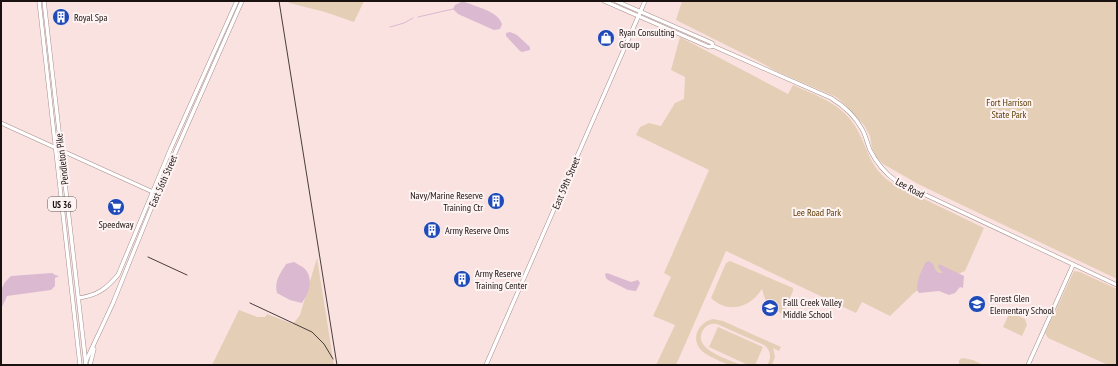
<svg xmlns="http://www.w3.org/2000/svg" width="1118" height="366" viewBox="0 0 1118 366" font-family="'PT Sans Narrow',sans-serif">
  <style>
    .green { fill: #e4cfb6 }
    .water { fill: #dab9d1 }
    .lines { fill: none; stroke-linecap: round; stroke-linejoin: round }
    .stream { stroke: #dab9d1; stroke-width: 1 }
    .secondary-casing { stroke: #a6908e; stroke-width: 4.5 }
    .primary-casing { stroke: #a6908e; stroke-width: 4.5 }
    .secondary { stroke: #fff; stroke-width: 3.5 }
    .primary { stroke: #fff; stroke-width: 3.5 }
    .rail { stroke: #483d3c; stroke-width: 1 }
    .labels { text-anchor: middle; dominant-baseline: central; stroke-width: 4; stroke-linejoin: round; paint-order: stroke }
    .shield { fill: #fdf3f2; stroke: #5e5654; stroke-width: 1 }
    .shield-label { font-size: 9px; font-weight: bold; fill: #1a1211 }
    .poi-label { font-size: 10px; fill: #1a1211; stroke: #fdf3f2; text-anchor: start }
    .park-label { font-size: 10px; fill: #5e3d06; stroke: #fdf3f2 }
    .street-label { font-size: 10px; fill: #1a1211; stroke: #fdf3f2 }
  </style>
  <rect width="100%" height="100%" fill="#fae2e0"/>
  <g class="green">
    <polygon points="288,1 364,1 354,22 325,12 289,3"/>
    <polygon points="682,1 1117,1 1117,279 920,185 883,164 877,158 872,148 870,136 864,125 842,102 836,97 776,71 758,61 676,20"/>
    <path d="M680,37L788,94L793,85C822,98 847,105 861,137C867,150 871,164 881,174C892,186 909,192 924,199C944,209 964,218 984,228L965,271L915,292L890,316L862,302L856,313L726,251L676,365H656L675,325L653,316L671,277L664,273L709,170L636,135L640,127L649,123L661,126L675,103L684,99L685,77L671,70Z"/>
    <polygon points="317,258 334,365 212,365 239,310 257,317 265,317 267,314 293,324 300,315"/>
    <path d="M730,261L793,288V291L783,314C769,308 766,304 762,289C750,308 728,314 711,298L726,263Z"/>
    <polygon points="1074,271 1080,272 1117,289 1117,365 1108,365 1048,338 1045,333"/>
    <polygon points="1010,312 1025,319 1027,325 1022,336 1003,327"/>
    <path d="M713,319L723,321L781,347L779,351L773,348L775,357L772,365H767C772,358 771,350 764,345L717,324C711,323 705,325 702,332C694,350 728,359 741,365C738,365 734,365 731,365C725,364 705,355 701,350C690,338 699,322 713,319Z"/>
    <polygon points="718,327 763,347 755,365 748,365 709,347"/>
    <polygon points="963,358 973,360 983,365 959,365 959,361 960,359"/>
  </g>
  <g class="water">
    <path d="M461,2H465C476,7 498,11 502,24L500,29L494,30L458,14L453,9L455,5Z"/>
    <polygon points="510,32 517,35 530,47 530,50 522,52 520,51 506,36 506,33"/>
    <path d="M929,261L933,264C935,269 936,274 943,273L938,267L939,264L964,276L963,288L960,287L955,293L949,295L939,291L919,293C914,285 922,269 926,262Z"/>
    <path d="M294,262C297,264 302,266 305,269C314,279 309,293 302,303L290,300L277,293C274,281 280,274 286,264Z"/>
    <polygon points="52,273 55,275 59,276 55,278 55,286 51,290 7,296 1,309 1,290 5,282 11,276"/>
    <polygon points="607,273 631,282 638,280 640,283 636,291 628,290 608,280 606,278 605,274"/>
  </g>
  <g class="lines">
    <g class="stream">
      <polyline points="418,17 453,9"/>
      <polyline points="390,27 404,23 413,18"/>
    </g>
    <g class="secondary-casing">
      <g id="secondary">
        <polyline points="604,1 709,47 713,46"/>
        <path d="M616,1L712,43L713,46L831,98C844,106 855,116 862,129C866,136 867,143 870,150C876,162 885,173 896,181L1117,285"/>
        <polyline points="1,123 155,193"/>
        <polyline points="486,365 645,1"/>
        <polyline points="1028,365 1073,265"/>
      </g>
    </g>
    <g class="primary-casing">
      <g id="primary">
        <polyline points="39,1 80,365"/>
        <polyline points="44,1 86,365"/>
        <path d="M79,298C98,295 106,289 118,275L171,148L237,1"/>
        <polyline points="86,361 113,303 157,194 242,1"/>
        <polyline points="90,365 94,349"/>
      </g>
    </g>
    <use href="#secondary" class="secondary"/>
    <use href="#primary" class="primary"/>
    <g class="rail">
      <polyline points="279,1 337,365"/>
      <polyline points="148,257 187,275"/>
      <polyline points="250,303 312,332 324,344 333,359"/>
    </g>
  </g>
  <defs>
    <g id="building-disc" transform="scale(0.9)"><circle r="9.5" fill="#1f4ab8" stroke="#fdf3f2"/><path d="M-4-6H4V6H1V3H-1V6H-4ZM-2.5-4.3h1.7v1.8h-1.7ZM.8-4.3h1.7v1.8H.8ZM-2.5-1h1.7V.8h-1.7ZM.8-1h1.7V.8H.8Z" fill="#fff"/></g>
    <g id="shop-disc" transform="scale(0.9)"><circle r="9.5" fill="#1f4ab8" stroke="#fdf3f2"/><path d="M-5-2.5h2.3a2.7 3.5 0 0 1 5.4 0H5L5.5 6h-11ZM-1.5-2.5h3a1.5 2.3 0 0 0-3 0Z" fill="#fff"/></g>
    <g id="supermarket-disc" transform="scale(0.9)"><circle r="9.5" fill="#1f4ab8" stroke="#fdf3f2"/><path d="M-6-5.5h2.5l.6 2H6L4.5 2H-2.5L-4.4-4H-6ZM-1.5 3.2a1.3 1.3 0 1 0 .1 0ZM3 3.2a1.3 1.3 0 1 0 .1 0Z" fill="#fff"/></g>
    <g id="school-disc" transform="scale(0.9)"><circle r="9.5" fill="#1f4ab8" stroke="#fdf3f2"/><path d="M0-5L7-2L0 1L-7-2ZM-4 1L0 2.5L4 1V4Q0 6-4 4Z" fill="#fff"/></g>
  </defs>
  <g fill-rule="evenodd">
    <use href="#building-disc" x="61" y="17"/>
    <use href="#shop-disc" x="606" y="38"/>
    <use href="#building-disc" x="496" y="201"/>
    <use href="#supermarket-disc" x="116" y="207"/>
    <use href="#building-disc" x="432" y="230"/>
    <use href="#building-disc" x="462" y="279"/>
    <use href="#school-disc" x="977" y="304"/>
    <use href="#school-disc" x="770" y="308"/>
  </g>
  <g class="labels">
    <rect class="shield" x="48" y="197" width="28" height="14" rx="3"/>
    <g class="shield-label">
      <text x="62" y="204">US 36</text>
    </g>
    <g class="poi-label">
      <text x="74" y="17">Royal Spa</text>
      <text x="619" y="32">Ryan Consulting<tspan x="619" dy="12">Group</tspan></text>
      <text x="483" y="195" text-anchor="end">Navy/Marine Reserve<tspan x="483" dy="12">Training Ctr</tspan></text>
      <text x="116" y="224" text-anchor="middle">Speedway</text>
      <text x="445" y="230">Army Reserve Oms</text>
      <text x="475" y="273">Army Reserve<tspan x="475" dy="12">Training Center</tspan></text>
      <text x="990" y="298">Forest Glen<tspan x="990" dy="12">Elementary School</tspan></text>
      <text x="783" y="302">Falll Creek Valley<tspan x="783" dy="12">Middle School</tspan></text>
    </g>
    <g class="park-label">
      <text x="1009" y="102">Fort Harrison<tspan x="1009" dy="12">State Park</tspan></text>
      <text x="817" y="212">Lee Road Park</text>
    </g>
    <g class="street-label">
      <text transform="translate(62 159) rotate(-97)">Pendleton Pike</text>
      <text transform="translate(163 181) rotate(-66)">East 56th Street</text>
      <text transform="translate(566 183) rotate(-67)">East 59th Street</text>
      <text transform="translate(910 188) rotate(28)">Lee Road</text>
    </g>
  </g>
  <rect width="1118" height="366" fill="none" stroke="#1a1211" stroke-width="4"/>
</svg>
